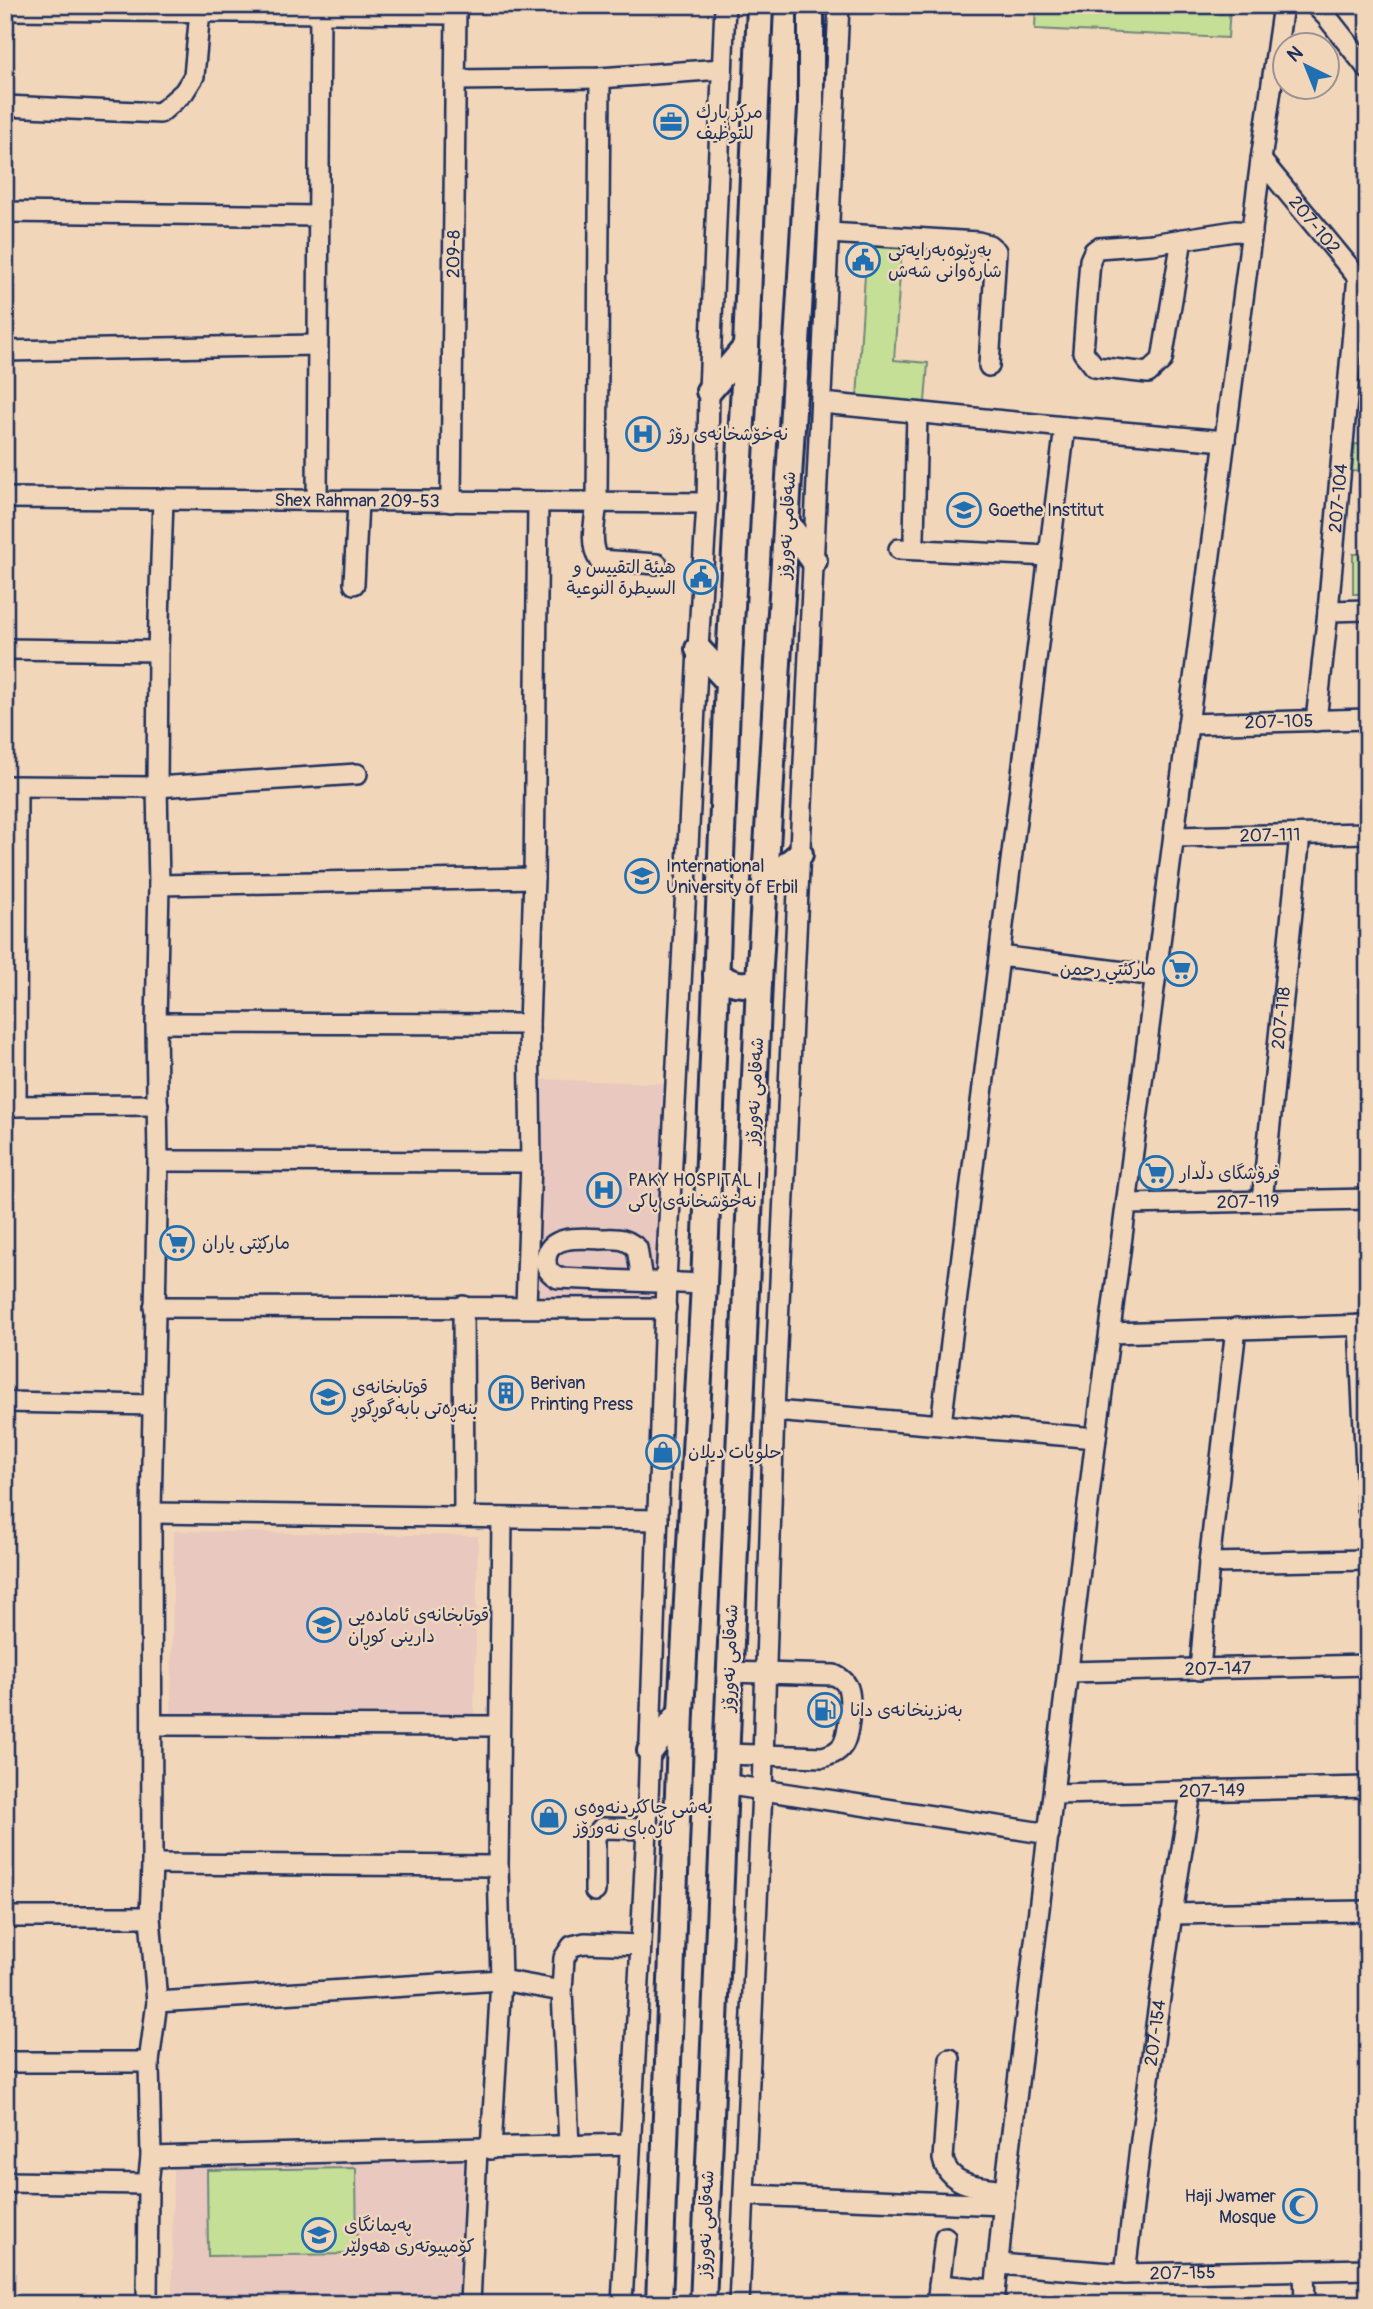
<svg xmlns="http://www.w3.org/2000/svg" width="1373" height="2309" viewBox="0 0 1373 2309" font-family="Pangolin,'Playpen Sans Arabic',sans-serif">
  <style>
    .built { fill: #e8c8bf }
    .green { fill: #c5df96; stroke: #70877a; stroke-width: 2 }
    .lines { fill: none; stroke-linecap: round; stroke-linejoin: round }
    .minor-casing { stroke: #1b2f5e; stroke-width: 24 }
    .major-casing { stroke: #1b2f5e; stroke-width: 30 }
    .minor { stroke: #f2d6b9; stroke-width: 19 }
    .major { stroke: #f2d6b9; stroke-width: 24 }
    .labels { text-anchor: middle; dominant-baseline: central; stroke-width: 5; stroke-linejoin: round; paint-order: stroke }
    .poi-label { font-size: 18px; fill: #1b2f5e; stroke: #f2d6b9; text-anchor: start }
    .street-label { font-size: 18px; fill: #1b2f5e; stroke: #f2d6b9 }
  </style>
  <rect width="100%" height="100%" fill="#f2d6b9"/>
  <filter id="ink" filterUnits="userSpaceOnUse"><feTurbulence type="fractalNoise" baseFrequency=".0143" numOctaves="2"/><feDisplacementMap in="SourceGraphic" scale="14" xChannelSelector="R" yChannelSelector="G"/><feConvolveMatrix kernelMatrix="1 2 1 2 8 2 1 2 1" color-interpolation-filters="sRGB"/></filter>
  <g filter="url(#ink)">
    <g class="built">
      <polygon points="535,1079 678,1084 667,1301 533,1298"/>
      <polygon points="174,1531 478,1536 474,1715 171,1714"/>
      <polygon points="467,2161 462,2304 172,2304 173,2167"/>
    </g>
    <g class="green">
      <polygon points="1036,5 1230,5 1228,38 1035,29"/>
      <polygon points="867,244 902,246 894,360 928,363 925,402 857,398"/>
      <polygon points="1355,444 1368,445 1368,472 1352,471"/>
      <rect x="1353" y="554" width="15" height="40"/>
      <polygon points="356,2168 357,2254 208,2256 207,2170"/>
    </g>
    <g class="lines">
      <g class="minor-casing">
        <g id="minor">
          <polyline points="1315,5 1327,17 1368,69"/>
          <polyline points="5,10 456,14"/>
          <path d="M600,78L597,503C595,522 589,543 599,560L657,564"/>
          <polyline points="455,80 600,78 722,69"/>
          <polyline points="5,106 160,113 184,92 194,76 200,11"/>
          <path id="s1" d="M1261,160L1365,286"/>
          <polyline points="5,212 317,216"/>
          <polyline points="829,233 978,242 989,245 996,251 989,366"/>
          <polyline points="1182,239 1162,360 1148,373 1095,367 1083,352 1090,260 1094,251 1098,248 1152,244 1235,231 1252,232"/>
          <polyline points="5,351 317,345"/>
          <polyline points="822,403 1065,427 1225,441"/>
          <path id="s2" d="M5,498L707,503"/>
          <polyline points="317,500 320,5"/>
          <path id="s3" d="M451,502L456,5"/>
          <polyline points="914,538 917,413"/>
          <polyline points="899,549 1049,556"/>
          <polyline points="354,584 358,501"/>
          <polyline points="1328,611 1368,610"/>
          <polyline points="5,649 158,651"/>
          <path id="s4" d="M1316,721L1328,611L1358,276"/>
          <path id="s5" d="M1188,724L1368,719"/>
          <polyline points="5,786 157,787 357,774"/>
          <path id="s6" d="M1174,837L1368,833"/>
          <polyline points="159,885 534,878"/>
          <polyline points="1000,956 1156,976"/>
          <polyline points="156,1023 529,1024"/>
          <polyline points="5,1106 158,1105"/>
          <polyline points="16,1106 17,787"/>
          <polyline points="158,1161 531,1162"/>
          <path id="s7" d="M1262,1201L1300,835"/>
          <path id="s8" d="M1127,1204L1368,1199"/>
          <path d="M642,1280L637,1248C633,1245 628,1241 623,1240C616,1238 608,1239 601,1239C583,1238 546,1234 546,1261C546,1270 551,1274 558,1278L704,1284"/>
          <polyline points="463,1306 464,1517"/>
          <polyline points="526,1306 531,1162 529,1024 534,878 538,502"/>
          <polyline points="154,1307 666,1308"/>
          <polyline points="1359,1325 1368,1509"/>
          <polyline points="1110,1333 1368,1325"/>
          <polyline points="5,1402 153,1405"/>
          <polyline points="774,1411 1096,1438"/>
          <polyline points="941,1424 1065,427"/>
          <polyline points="151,1513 658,1520"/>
          <polyline points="1209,1563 1368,1560"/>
          <polyline points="1200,1670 1209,1563 1236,1328"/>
          <path id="s9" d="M1068,1672L1368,1665"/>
          <polyline points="152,1725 499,1726"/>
          <path d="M726,1754L823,1757C830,1755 837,1753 842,1746C849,1737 853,1696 847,1686C844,1680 840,1678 834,1675L729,1672"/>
          <polyline points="724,1784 1049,1834"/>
          <path id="s10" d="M1054,1794L1368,1787"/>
          <polyline points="152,1864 498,1866"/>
          <polyline points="595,1891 595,1836 602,1828 647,1829"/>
          <polyline points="1171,1914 1368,1911"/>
          <polyline points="5,1917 150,1917"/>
          <polyline points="157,2002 501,1980 562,1991"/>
          <path d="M950,2059L943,2159C949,2187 982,2187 1005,2190"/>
          <polyline points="5,2062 149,2062"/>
          <polyline points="569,2146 562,1991 564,1958 572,1946 585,1943 640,1945"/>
          <polyline points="491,2149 501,1980 498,1866 502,1518"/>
          <polyline points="151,2157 630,2144"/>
          <polyline points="5,2182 148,2184"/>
          <polyline points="745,2195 1004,2205"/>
          <path id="s11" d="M999,2264L1125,2274L1368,2269"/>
          <polyline points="1304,2270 1305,2304"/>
          <path id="s12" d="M1125,2274C1143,2113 1165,1952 1191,1792"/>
          <polyline points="939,2285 995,2290"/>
          <polyline points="147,2304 148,2184 151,2157 149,2062 157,2002 150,1917 152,1864 151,1513 158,1161 156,1023 159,885 157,787 158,651 163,499"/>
          <polyline points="470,2304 477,2149"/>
          <polyline points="622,2304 647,1829 666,1281 698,649 707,503 709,391 725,5"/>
          <polyline points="739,2304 762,1790 774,1411 839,5"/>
          <polyline points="937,2304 945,2237"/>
          <polyline points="994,2304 1005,2190 1096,1438 1261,160 1283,5"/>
        </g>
      </g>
      <g class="major-casing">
        <g id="major">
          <polyline points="709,391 746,347"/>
          <polyline points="787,523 814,561"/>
          <polyline points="698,649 728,681"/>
          <polyline points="766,883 800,854"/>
          <path d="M716,974C730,984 743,987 759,982"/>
          <polyline points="650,1751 681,1712"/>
          <polyline points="659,2304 681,1712 704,1284 728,681 746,347 760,5"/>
          <polyline points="703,2304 759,982 811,108 811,5"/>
        </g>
      </g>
      <use href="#minor" class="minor"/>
      <use href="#major" class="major"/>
    </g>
  </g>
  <defs>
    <g id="office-ring" transform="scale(1.75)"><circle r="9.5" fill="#f2d6b9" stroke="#1f6fb2" stroke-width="1.5"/><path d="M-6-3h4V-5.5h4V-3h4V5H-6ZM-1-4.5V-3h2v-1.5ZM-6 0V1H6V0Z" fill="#1f6fb2"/></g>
    <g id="civic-ring" transform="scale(1.75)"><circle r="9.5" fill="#f2d6b9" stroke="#1f6fb2" stroke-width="1.5"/><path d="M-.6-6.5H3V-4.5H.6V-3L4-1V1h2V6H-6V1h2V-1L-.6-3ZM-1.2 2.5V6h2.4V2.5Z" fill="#1f6fb2"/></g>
    <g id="hospital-ring" transform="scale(1.75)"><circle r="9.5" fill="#f2d6b9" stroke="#1f6fb2" stroke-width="1.5"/><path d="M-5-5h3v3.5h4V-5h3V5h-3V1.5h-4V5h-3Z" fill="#1f6fb2"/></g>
    <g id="university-ring" transform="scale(1.75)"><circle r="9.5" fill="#f2d6b9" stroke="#1f6fb2" stroke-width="1.5"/><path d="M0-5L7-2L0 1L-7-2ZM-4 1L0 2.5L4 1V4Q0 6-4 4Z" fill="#1f6fb2"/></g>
    <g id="supermarket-ring" transform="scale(1.75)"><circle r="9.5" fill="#f2d6b9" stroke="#1f6fb2" stroke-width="1.5"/><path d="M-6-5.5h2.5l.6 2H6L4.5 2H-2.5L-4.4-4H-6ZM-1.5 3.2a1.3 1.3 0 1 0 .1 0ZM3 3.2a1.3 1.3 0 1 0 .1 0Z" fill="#1f6fb2"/></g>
    <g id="building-ring" transform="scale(1.75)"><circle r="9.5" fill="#f2d6b9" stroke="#1f6fb2" stroke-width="1.5"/><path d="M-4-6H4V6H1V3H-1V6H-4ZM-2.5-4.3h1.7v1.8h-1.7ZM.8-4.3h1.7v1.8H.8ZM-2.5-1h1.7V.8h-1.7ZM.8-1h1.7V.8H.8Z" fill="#1f6fb2"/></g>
    <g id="school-ring" transform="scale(1.75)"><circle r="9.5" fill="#f2d6b9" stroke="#1f6fb2" stroke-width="1.5"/><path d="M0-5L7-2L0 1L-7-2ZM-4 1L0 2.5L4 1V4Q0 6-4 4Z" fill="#1f6fb2"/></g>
    <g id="shop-ring" transform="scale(1.75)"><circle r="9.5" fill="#f2d6b9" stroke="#1f6fb2" stroke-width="1.5"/><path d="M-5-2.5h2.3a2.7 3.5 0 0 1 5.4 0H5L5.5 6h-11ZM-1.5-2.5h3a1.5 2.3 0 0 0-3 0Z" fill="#1f6fb2"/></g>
    <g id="fuel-ring" transform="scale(1.75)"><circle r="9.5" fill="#f2d6b9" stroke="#1f6fb2" stroke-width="1.5"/><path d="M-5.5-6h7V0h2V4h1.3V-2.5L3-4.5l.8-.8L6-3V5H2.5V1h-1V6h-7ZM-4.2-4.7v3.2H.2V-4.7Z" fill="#1f6fb2"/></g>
    <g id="mosque-ring" transform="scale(1.75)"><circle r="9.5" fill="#f2d6b9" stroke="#1f6fb2" stroke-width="1.5"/><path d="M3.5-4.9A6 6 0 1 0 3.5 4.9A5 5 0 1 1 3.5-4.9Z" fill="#1f6fb2"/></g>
  </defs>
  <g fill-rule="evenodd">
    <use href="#office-ring" x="671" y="122"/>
    <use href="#civic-ring" x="863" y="260"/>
    <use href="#hospital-ring" x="643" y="434"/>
    <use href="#university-ring" x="964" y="510"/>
    <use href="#civic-ring" x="701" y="577"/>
    <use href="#university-ring" x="642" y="876"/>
    <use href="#supermarket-ring" x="1180" y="969"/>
    <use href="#supermarket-ring" x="1156" y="1173"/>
    <use href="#hospital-ring" x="604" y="1190"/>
    <use href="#supermarket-ring" x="177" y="1243"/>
    <use href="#building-ring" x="506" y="1393"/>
    <use href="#school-ring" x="328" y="1397"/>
    <use href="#shop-ring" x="663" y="1452"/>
    <use href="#school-ring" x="324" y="1625"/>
    <use href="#fuel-ring" x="825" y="1710"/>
    <use href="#shop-ring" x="549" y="1817"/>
    <use href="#mosque-ring" x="1300" y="2206"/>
    <use href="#university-ring" x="319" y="2235"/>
  </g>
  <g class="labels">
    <g class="poi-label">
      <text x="696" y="112">مركز بارك<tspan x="696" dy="21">للتوظيف</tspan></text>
      <text x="888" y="250">بەڕێوەبەرایەتی<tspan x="888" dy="21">شارەوانی شەش</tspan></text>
      <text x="668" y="434">نەخۆشخانەی رۆژ</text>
      <text x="988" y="510">Goethe Institut</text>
      <text x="676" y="567" text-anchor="end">هيئة التقييس و<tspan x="676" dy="21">السيطرة النوعية</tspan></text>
      <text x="666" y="866">International<tspan x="666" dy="21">University of Erbil</tspan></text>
      <text x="1156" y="969" text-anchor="end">ماركئتي رحمن</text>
      <text x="1180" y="1173">فرۆشگای دڵدار</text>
      <text x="628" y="1180">PAKY HOSPITAL |<tspan x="628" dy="21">نەخۆشخانەی پاکی</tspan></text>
      <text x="202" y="1243">مارکێتی یاران</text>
      <text x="530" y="1383">Berivan<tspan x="530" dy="21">Printing Press</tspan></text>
      <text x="352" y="1387">قوتابخانەی<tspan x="352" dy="21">بنەڕەتی بابەگوڕگوڕ</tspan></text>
      <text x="688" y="1452">حلويات ديلان</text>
      <text x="348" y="1615">قوتابخانەی ئامادەیی<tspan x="348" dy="21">دارینی کوڕان</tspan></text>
      <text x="850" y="1710">بەنزینخانەی دانا</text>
      <text x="574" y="1807">به‌شی چاككردنه‌وه‌ی<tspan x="574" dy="21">كاره‌بای نه‌ورۆز</tspan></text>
      <text x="1276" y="2196" text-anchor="end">Haji Jwamer<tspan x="1276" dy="21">Mosque</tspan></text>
      <text x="344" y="2225">پەیمانگای<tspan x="344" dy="21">کۆمپیوتەری هەولێر</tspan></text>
    </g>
    <g class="street-label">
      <text stroke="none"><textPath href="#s1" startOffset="84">207-102</textPath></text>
      <text stroke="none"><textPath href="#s3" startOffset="248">209-8</textPath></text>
      <text stroke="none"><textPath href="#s4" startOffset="224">207-104</textPath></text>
      <text stroke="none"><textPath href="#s2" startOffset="352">Shex Rahman 209-53</textPath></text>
      <text transform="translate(787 525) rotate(-87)">شەقامی نەورۆز</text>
      <text stroke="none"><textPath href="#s5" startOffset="91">207-105</textPath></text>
      <text stroke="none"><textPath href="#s6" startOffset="96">207-111</textPath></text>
      <text stroke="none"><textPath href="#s7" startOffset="184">207-118</textPath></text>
      <text transform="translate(755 1091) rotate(-87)">شەقامی نەورۆز</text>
      <text stroke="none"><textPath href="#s8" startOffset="121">207-119</textPath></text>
      <text transform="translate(730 1658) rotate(-88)">شەقامی نەورۆز</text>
      <text stroke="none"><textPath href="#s9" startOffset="150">207-147</textPath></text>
      <text stroke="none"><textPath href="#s10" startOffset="158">207-149</textPath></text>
      <text stroke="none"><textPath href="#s12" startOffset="243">207-154</textPath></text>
      <text transform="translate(706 2224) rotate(-88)">شەقامی نەورۆز</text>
      <text stroke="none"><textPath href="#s11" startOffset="184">207-155</textPath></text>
    </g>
  </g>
  <rect width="1373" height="2309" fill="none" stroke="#f2d6b9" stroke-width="28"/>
  <rect x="14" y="14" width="1345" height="2281" fill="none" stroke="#1b2f5e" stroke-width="2.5" filter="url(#ink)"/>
  <g transform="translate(1306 66) rotate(317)"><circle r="33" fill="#f2d6b9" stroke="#9c9395" stroke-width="2"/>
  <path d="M0-5L12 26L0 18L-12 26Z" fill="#1f6fb2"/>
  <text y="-10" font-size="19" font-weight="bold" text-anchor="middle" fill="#1b2f5e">N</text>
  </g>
</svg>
